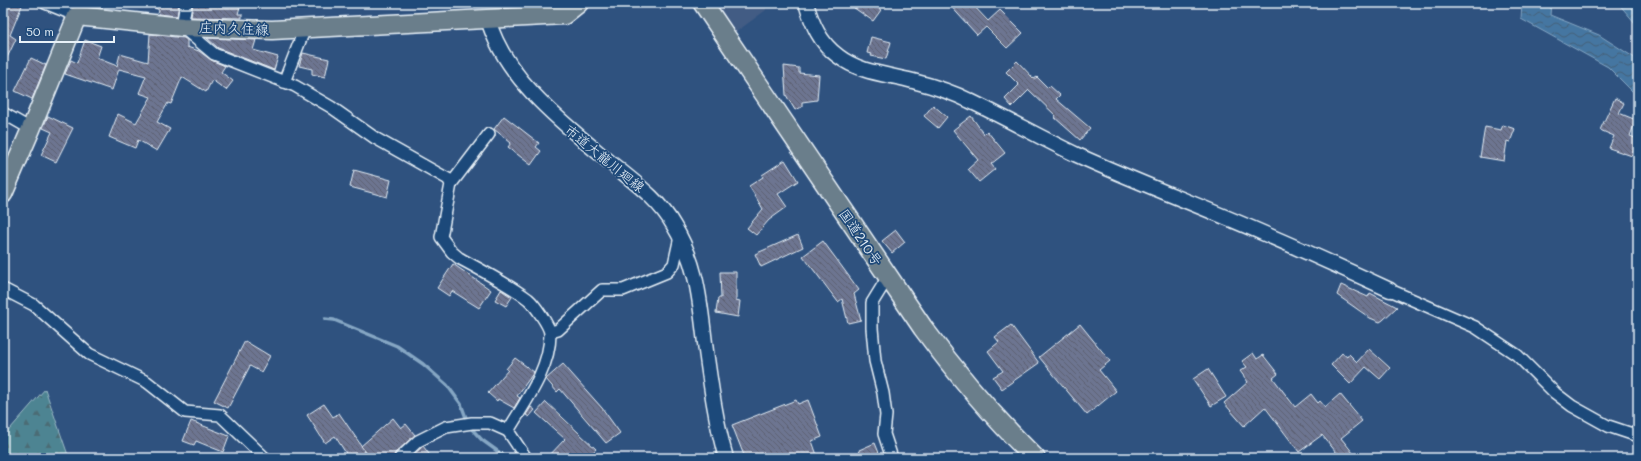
<svg xmlns="http://www.w3.org/2000/svg" width="1641" height="461" viewBox="0 0 1641 461" font-family="Mali,'Klee One',sans-serif">
  <style>
    .built { fill: #425c84 }
    .forest { fill: url(#forest-firs); stroke: #9bbac5 }
    .water { fill: url(#water-waves); stroke: #86a7c4 }
    .lines { fill: none; stroke-linecap: round; stroke-linejoin: round }
    .stream { stroke: #86a7c4; stroke-width: 3.5 }
    .building { fill: url(#building-back-hatch); stroke: #e8f1f8 }
    .minor-casing { stroke: #e8f1f8; stroke-width: 14 }
    .tertiary-casing { stroke: #e8f1f8; stroke-width: 17 }
    .primary-casing { stroke: #e8f1f8; stroke-width: 21 }
    .trunk-casing { stroke: #e8f1f8; stroke-width: 22 }
    .minor { stroke: #1f4a7a; stroke-width: 11 }
    .tertiary { stroke: #1f4a7a; stroke-width: 14 }
    .primary { stroke: #6b7e8b; stroke-width: 18 }
    .trunk { stroke: #6b7e8b; stroke-width: 19 }
    .labels { text-anchor: middle; dominant-baseline: central; stroke-width: 3.5; stroke-linejoin: round; paint-order: stroke }
    .street-label { font-size: 14px; fill: #e8f1f8; stroke: #1f4a7a }
  </style>
  <defs>
    <pattern id="forest-firs" width="22" height="20" patternUnits="userSpaceOnUse"><rect width="22" height="20" fill="#4e8492"/><path d="M5 1l3.5 6h-7zM16 11l3.5 6h-7z" fill="#4b6c75"/></pattern>
    <pattern id="water-waves" width="16" height="10" patternUnits="userSpaceOnUse"><rect width="16" height="10" fill="#4476a1"/><path d="M0 5q4-4 8 0t8 0" fill="none" stroke="#455f76"/></pattern>
    <pattern id="building-back-hatch" width="6" height="6" patternUnits="userSpaceOnUse"><rect width="6" height="6" fill="#6d7491"/><path d="M-1 5l2 2M0 0l6 6M5-1l2 2" fill="none" stroke="#5b6071"/></pattern>
  </defs>
  <rect width="100%" height="100%" fill="#2f527f"/>
  <filter id="ink" filterUnits="userSpaceOnUse"><feTurbulence type="fractalNoise" baseFrequency=".025" numOctaves="2"/><feDisplacementMap in="SourceGraphic" scale="8" xChannelSelector="R" yChannelSelector="G"/><feConvolveMatrix kernelMatrix="1 2 1 2 8 2 1 2 1" color-interpolation-filters="sRGB"/></filter>
  <g filter="url(#ink)">
    <polygon class="built" points="711,3 766,3 766,10 736,32 722,21"/>
    <polygon class="forest" points="45,389 69,458 3,458 3,437"/>
    <g class="water">
      <polygon points="1522,3 1551,3 1550,15 1599,35 1638,60 1638,97 1608,67 1521,19"/>
      <polygon points="1618,3 1638,3 1638,28 1636,24"/>
    </g>
    <g class="lines">
      <polyline class="stream" points="325,319 334,320 397,346 423,364 447,385 461,404 469,426 482,440 507,458"/>
    </g>
    <g class="building">
      <polygon points="3,3 23,3 10,35 16,39 3,66"/>
      <polygon points="146,3 169,3 179,5 177,16 158,14 159,10"/>
      <polygon points="193,3 241,3 238,14 242,14 242,18 191,17"/>
      <polygon points="847,3 871,3 881,10 873,21"/>
      <polygon points="948,3 971,3 988,21 1000,10 1023,33 1007,48 986,27 977,35"/>
      <polygon points="150,34 184,38 187,40 187,47 199,51 211,60 225,66 221,72 233,81 226,90 212,80 206,92 182,77 171,104 168,103 157,122 170,129 157,151 138,140 135,148 109,137 118,114 136,123 151,97 139,93 146,76 119,69 112,90 65,74 71,60 77,63 85,40 101,46 97,58 117,66 120,54 148,62"/>
      <polygon points="871,37 891,42 886,59 871,56 872,54 867,53"/>
      <polygon points="207,38 256,40 253,50 278,57 274,70 218,48"/>
      <polygon points="303,53 329,59 325,77 312,74 312,69 299,66"/>
      <polygon points="31,58 46,65 32,99 15,91"/>
      <polygon points="1017,61 1034,79 1037,77 1048,88 1050,86 1060,95 1056,99 1090,128 1080,140 1054,117 1056,116 1029,90 1012,107 1005,99 1019,85 1006,72"/>
      <polygon points="784,66 799,68 799,73 819,75 817,100 802,102 802,107 795,110 786,95"/>
      <polygon points="1615,98 1624,103 1619,113 1636,120 1630,136 1638,139 1632,156 1609,148 1614,136 1600,130"/>
      <polygon points="933,105 947,117 938,128 924,116"/>
      <polygon points="48,116 73,128 56,162 41,155 52,132 43,128"/>
      <polygon points="504,116 539,143 536,147 541,151 531,165 508,147 511,143 494,129"/>
      <polygon points="971,116 984,134 987,131 1005,153 991,164 995,169 979,182 968,169 978,160 953,130"/>
      <polygon points="1503,125 1515,129 1510,142 1507,141 1504,161 1480,157 1485,127 1501,130"/>
      <polygon points="785,160 798,181 778,194 787,207 769,220 756,235 747,228 763,209 749,186 763,177 762,175"/>
      <polygon points="354,170 391,180 387,197 350,187"/>
      <polygon points="896,230 905,242 892,253 882,241"/>
      <polygon points="798,235 803,247 761,267 755,254"/>
      <polygon points="823,241 859,290 854,294 861,320 848,323 842,299 838,302 803,256"/>
      <polygon points="453,264 491,290 479,308 452,291 449,296 437,288"/>
      <polygon points="720,272 736,272 736,300 740,301 738,317 716,313 718,298 721,298"/>
      <polygon points="1341,285 1368,297 1370,293 1397,307 1383,320 1380,322 1370,318 1337,295"/>
      <polygon points="501,290 512,297 506,306 495,300"/>
      <polygon points="1080,324 1110,361 1099,370 1116,391 1087,415 1039,357"/>
      <polygon points="1011,325 1039,363 1002,389 993,377 1003,371 988,351 999,342 995,337"/>
      <polygon points="245,341 270,356 261,372 250,366 228,408 214,401"/>
      <polygon points="1369,349 1390,368 1380,379 1366,367 1350,384 1331,365 1342,353 1347,357 1349,354 1357,362"/>
      <polygon points="1253,353 1257,359 1263,355 1278,374 1273,378 1295,407 1311,394 1318,403 1320,401 1325,407 1340,394 1362,421 1341,438 1357,458 1341,458 1322,435 1299,452 1265,407 1244,426 1224,403 1248,382 1240,371 1247,367 1242,361"/>
      <polygon points="515,358 534,372 517,396 520,398 514,408 498,399 497,401 488,393 508,370 506,369"/>
      <polygon points="563,364 602,408 620,433 606,443 560,389 557,392 546,379"/>
      <polygon points="1208,369 1226,397 1211,406 1193,379"/>
      <polygon points="796,400 798,404 808,400 822,437 812,441 818,458 745,458 732,425"/>
      <polygon points="546,402 596,449 588,458 547,458 565,439 536,413"/>
      <polygon points="324,404 333,417 339,413 365,451 354,458 349,458 335,436 325,443 307,415"/>
      <polygon points="531,407 535,410 529,417 526,415"/>
      <polygon points="393,418 401,428 406,424 415,435 395,453 393,458 371,458 361,446"/>
      <polygon points="191,421 229,436 223,452 196,441 194,445 183,441"/>
      <polygon points="875,443 881,458 862,458 859,450"/>
      <polygon points="423,446 432,458 410,458 422,447"/>
    </g>
    <g class="lines">
      <g class="minor-casing">
        <g id="minor">
          <polyline points="45,3 77,16"/>
          <path d="M186,3L182,27L214,54L295,86L331,107L375,138L448,179L451,184L441,237L452,252L459,258C481,270 508,284 528,299C534,304 550,326 550,334C550,369 525,402 508,431"/>
          <polyline points="284,82 305,28"/>
          <polyline points="3,113 31,129"/>
          <polyline points="451,184 489,134"/>
          <polyline points="888,277 872,303 872,328 875,361 883,393 886,415 884,434 892,458"/>
          <polyline points="3,289 34,305 89,354 147,382 185,412 220,415 265,458"/>
          <polyline points="1390,290 1475,327 1517,355 1555,393 1572,406 1608,426 1638,436"/>
          <polyline points="551,332 558,330 602,290 623,290 667,272 674,264 680,237"/>
          <polyline points="400,458 418,441 446,427 472,423 490,423 508,431 526,458"/>
        </g>
      </g>
      <g class="tertiary-casing">
        <g id="tertiary">
          <path d="M806,3C812,24 820,43 838,56C860,73 887,74 913,81C933,86 952,92 970,101C1006,118 1041,138 1077,155C1139,183 1203,207 1265,234C1307,252 1349,271 1390,290"/>
          <path d="M488,19C505,81 569,128 617,168C638,185 660,201 674,226C699,267 700,305 706,351C711,387 716,423 726,458"/>
        </g>
      </g>
      <g class="primary-casing">
        <polyline id="primary" points="3,194 31,129 77,16 182,27 272,30 564,15 579,3"/>
      </g>
      <g class="trunk-casing">
        <path id="trunk" d="M703,3L923,328C957,374 994,418 1035,458"/>
      </g>
      <use href="#minor" class="minor"/>
      <use href="#tertiary" class="tertiary"/>
      <use href="#primary" class="primary"/>
      <use href="#trunk" class="trunk"/>
    </g>
  </g>
  <g class="labels">
    <g class="street-label">
      <text transform="translate(234 28) rotate(2)">庄内久住線</text>
      <text transform="translate(605 158) rotate(39)">市道大龍川廻線</text>
      <text transform="translate(861 237) rotate(56)">国道210号</text>
    </g>
  </g>
  <rect width="1641" height="461" fill="none" stroke="#1f4a7a" stroke-width="16"/>
  <rect x="8" y="8" width="1625" height="445" fill="none" stroke="#e8f1f8" stroke-width="1.5" filter="url(#ink)"/>
  <path d="M20 36v6h94v-6" fill="none" stroke="#e8f1f8" stroke-width="2"/>
  <text x="26" y="36" font-size="12" fill="#e8f1f8" stroke="#1f4a7a" stroke-width="3" paint-order="stroke">50 m</text>
</svg>
